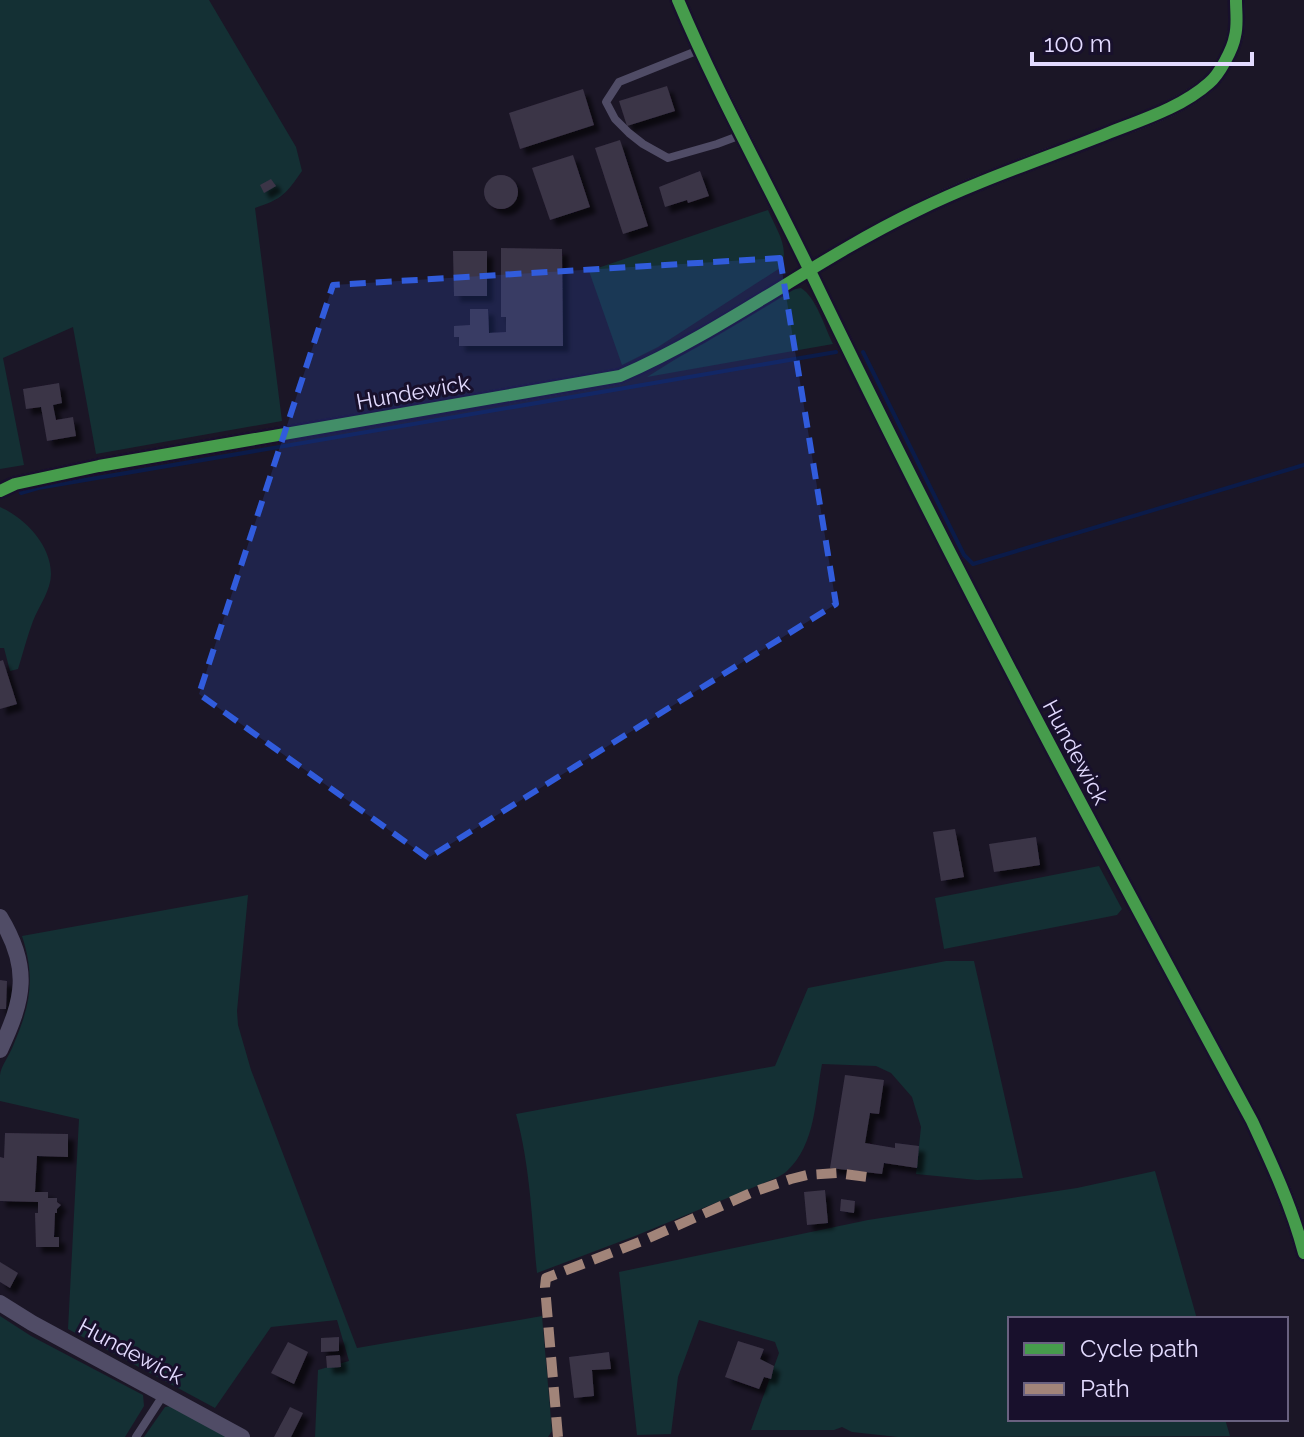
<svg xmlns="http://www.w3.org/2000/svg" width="1304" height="1437" viewBox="0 0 1304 1437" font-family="Raleway,sans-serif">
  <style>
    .green { fill: #143034 }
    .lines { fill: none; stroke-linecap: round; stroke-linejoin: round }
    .stream { stroke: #0b1b49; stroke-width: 4 }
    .building { fill: #3b3447; filter: url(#shadow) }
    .service { stroke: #504c66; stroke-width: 8 }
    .minor { stroke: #504c66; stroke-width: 16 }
    .quiet { stroke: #a18479; stroke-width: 10; stroke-dasharray: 20 10; stroke-linecap: butt }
    .cycleway-casing { stroke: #18102c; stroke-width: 17 }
    .cycleway { stroke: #469c4c; stroke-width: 12 }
    .marked { fill: #315cdc; fill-opacity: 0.2; stroke: #315cdc; stroke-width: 6; stroke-dasharray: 16 10; stroke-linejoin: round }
    .labels { text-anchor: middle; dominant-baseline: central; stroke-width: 6; stroke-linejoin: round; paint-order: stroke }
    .street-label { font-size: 22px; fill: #e3dbff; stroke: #18102c }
  </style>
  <defs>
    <filter id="shadow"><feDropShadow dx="6" dy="6" stdDeviation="2" flood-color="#0009"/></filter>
  </defs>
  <rect width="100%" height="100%" fill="#1b1626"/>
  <g class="green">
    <path d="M0,0H209L296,147L302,171C286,194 282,199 255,208L282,421L96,454L73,327L3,358L24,465L0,469Z"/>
    <path d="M768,210C776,229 791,249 780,268L658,347L622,365L589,271Z"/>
    <path d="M801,288C816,297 825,328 833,344L647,377L785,291Z"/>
    <path d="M0,507C25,518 51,545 51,574C51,590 39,606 33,621C27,637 23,653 18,669L10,671L4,648H0Z"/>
    <polygon points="1099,866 1122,909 1117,915 944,949 935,898"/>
    <path d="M248,895L237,1011L238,1025L251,1070L357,1348L542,1316L552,1431L548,1437H315L318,1370L349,1361L337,1320L271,1327L215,1408L68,1329L79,1119L0,1101C0,1093 0,1083 0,1075C1,1066 9,1056 13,1046C30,1006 36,979 22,936Z"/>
    <path d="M946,961H974L1023,1178L977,1180L916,1174L921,1127L912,1097L891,1073L876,1066L822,1064C815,1100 816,1144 787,1171C783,1175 776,1178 771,1180L635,1236L537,1273C532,1221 530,1165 516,1114L775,1066L808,988Z"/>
    <polygon points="1155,1171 1197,1319 1010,1319 1010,1419 1225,1419 1230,1436 898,1437 852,1432 842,1427 834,1430 751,1430 779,1353 775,1342 699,1320 678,1377 671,1434 637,1435 619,1272 868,1220 1077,1188"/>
    <polygon points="0,1316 31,1336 143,1395 144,1406 125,1437 0,1437"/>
    <polygon points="171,1406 229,1437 144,1437 165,1407"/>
  </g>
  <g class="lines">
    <g class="stream">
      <polyline points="863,352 964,555 973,564 1304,465"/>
      <polyline points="21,493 38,488 836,352"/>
    </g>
  </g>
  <g class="building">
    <polygon points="667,86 675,111 627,126 619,101"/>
    <polygon points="583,89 594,125 520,149 509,113"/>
    <polygon points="620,140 648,226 623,234 595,148"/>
    <polygon points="573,155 590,207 550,220 532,168"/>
    <polygon points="700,171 709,196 688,203 687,200 665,207 659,187"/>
    <circle cx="501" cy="192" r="17"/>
    <polygon points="271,179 276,186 264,193 260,185"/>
    <polygon points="501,248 562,249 563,346 459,346 459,337 454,337 454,326 470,325 470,309 488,309 489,333 506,332 506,317 501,317"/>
    <polygon points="453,251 487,251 487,296 454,296"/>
    <polygon points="59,383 62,403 53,405 56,420 73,417 76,436 47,441 41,407 26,409 23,389"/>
    <polygon points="3,660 17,704 0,709 0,661"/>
    <polygon points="955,829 964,877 941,881 933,832"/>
    <polygon points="1036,837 1040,865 994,872 989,844"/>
    <polygon points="0,980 7,981 6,1009 0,1009"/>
    <polygon points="845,1075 884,1080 879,1114 870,1113 865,1143 895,1148 895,1143 919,1146 917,1168 884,1163 882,1174 830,1168"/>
    <polygon points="5,1133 68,1134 68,1157 37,1156 35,1192 48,1192 48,1198 57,1198 57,1202 61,1205 57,1209 57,1213 55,1213 54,1237 59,1237 59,1247 36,1247 35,1213 38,1213 38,1202 0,1201 0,1157 4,1158"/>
    <polygon points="825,1190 828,1223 807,1225 804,1192"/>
    <polygon points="841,1199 855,1201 854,1213 840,1211"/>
    <polygon points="0,1262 18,1273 10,1288 0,1282"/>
    <polygon points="339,1337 339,1351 321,1352 321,1338"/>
    <polygon points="738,1341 764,1349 760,1359 774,1366 771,1379 764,1377 759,1389 725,1377"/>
    <polygon points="288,1342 308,1352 294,1384 271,1373"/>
    <polygon points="609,1352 611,1369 592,1370 594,1396 574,1398 569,1357"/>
    <polygon points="340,1355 341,1367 327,1368 326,1356"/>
    <polygon points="290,1407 303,1413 291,1437 274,1437"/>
  </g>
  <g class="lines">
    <g class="service">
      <polyline points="699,50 619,82 606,102 615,119 629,133 643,144 668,158 717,144 741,135"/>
      <polyline points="136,1437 164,1394"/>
    </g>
    <g class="minor">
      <path d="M678,0C717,93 767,182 811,273C949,560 1100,841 1252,1121C1272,1164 1292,1207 1304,1253"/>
      <path d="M0,491L15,484L99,466L620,376C724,331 814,260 916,211C977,181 1043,159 1106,134C1141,120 1181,108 1209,83C1219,75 1233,49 1235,36C1238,25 1236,12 1236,0"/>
      <path d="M0,917C31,968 24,999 0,1050"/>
      <polyline points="0,1303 32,1323 242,1437"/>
    </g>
    <polyline class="quiet" points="558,1437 545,1287 546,1278 642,1241 753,1192 791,1179 807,1175 837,1173 875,1178"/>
    <g class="cycleway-casing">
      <g id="cycleway">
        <path d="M678,0C717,93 767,182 811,273C949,560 1100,841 1252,1121C1272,1164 1292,1207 1304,1253"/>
        <path d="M0,491L15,484L99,466L620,376C724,331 814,260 916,211C977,181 1043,159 1106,134C1141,120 1181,108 1209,83C1219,75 1233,49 1235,36C1238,25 1236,12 1236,0"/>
      </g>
    </g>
    <use href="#cycleway" class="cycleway"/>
  </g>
  <path class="marked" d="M780,258L836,604L428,858L199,694L333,285Z"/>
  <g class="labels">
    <g class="street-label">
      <text transform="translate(413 392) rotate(-10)">Hundewick</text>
      <text transform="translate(1076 752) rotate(62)">Hundewick</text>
      <text transform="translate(131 1351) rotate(28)">Hundewick</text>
    </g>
  </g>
  <rect x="1008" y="1317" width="280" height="104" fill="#18102c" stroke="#696180" stroke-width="2"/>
  <rect x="1024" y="1343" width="40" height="12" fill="#469c4c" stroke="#696180" stroke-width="2"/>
  <text x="1080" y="1357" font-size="24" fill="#e3dbff">Cycle path</text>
  <rect x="1024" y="1383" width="40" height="12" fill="#a18479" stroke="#696180" stroke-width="2"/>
  <text x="1080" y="1397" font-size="24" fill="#e3dbff">Path</text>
  <path d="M1032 52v12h220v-12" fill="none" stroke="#e3dbff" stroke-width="4"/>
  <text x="1044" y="52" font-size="24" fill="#e3dbff" stroke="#18102c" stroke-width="6" paint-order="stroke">100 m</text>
</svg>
